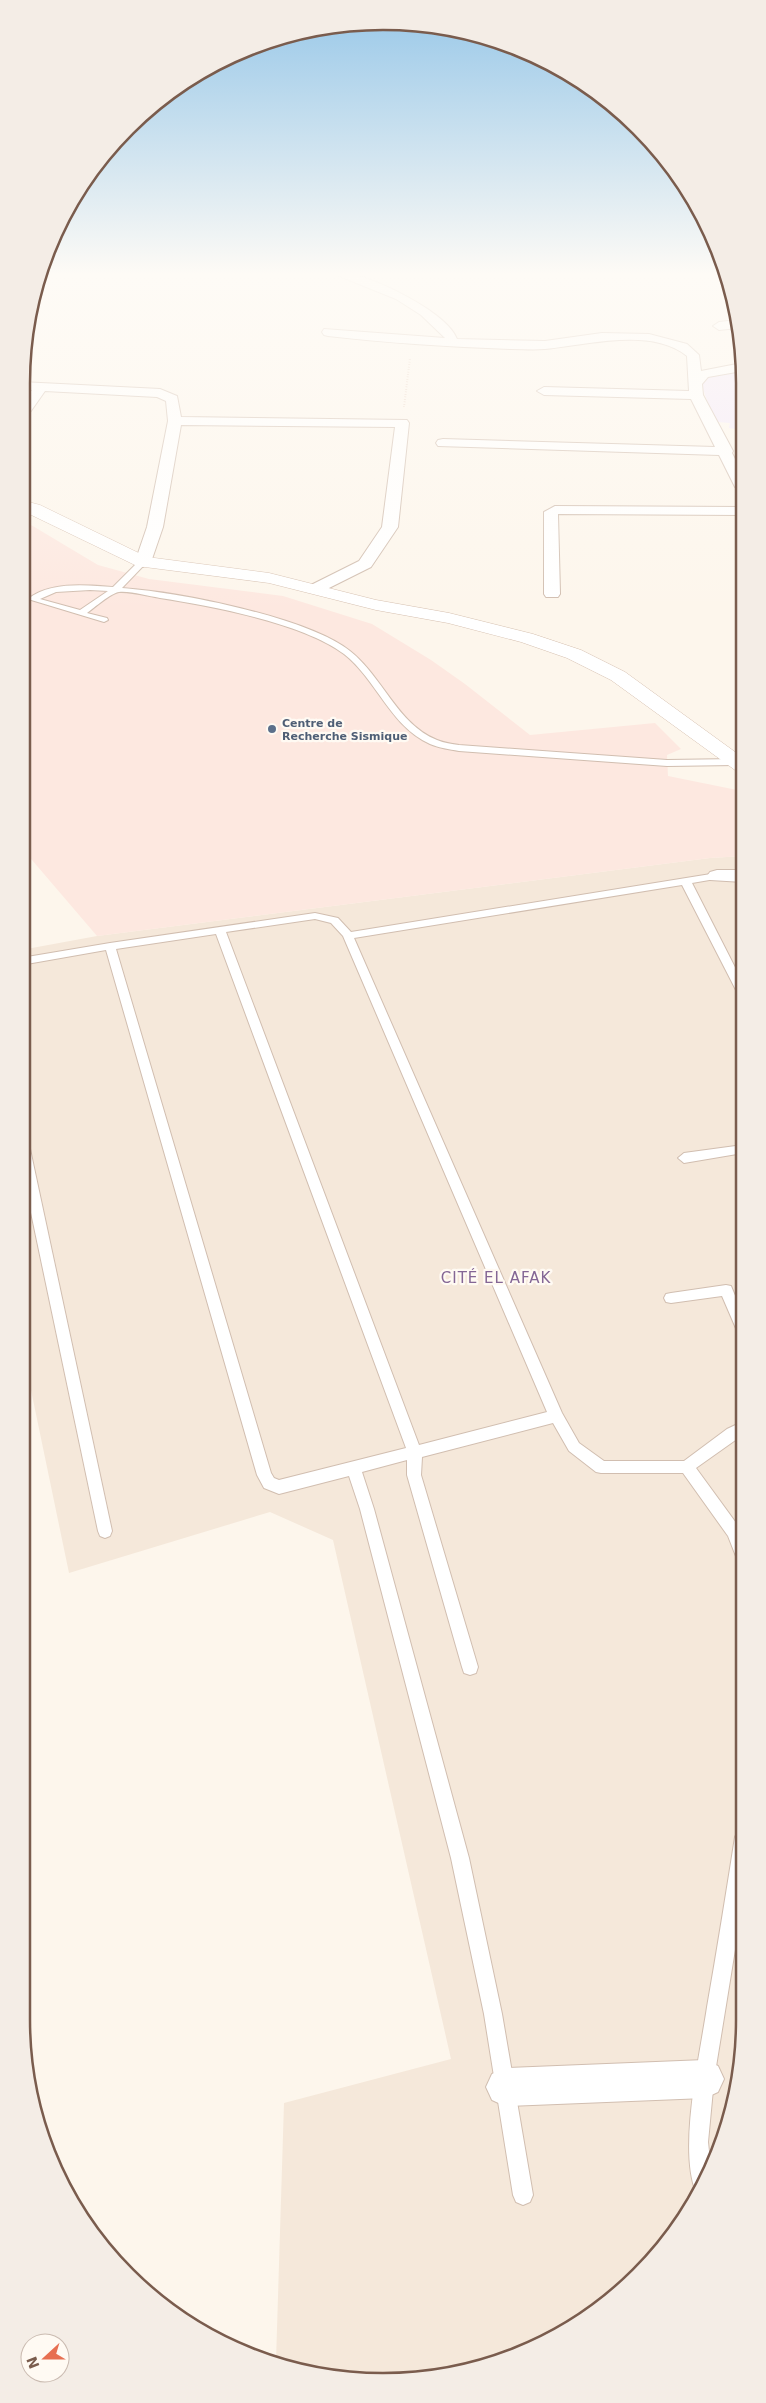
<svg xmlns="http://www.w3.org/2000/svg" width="766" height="2403" viewBox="0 0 766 2403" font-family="'DejaVu Sans',sans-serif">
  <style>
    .residential { fill: #f5e8da }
    .commercial { fill: #fde8e0 }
    .education { fill: #f3e8fa }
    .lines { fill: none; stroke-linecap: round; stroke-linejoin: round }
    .lane-casing { stroke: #d1beb0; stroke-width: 2 }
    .street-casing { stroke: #d1beb0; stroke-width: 2 }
    .secondary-casing { stroke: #d6c0b0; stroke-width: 1 }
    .path { stroke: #d9b8a5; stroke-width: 2; stroke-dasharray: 0.5 2; stroke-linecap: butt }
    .lane { fill: #fff; fill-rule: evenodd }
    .street { fill: #fff; fill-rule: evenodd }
    .secondary { fill: #fff; fill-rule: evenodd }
    .service-dot { fill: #5c6f8a; stroke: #fffaf3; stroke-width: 2 }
    .labels { text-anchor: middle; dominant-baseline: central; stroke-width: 4.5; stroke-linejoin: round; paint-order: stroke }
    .far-service-label { font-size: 11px; font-weight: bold; fill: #4e5e75; stroke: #fffaf3; text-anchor: start }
    .neighbourhood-label { font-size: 15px; letter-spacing: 1px; fill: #846695; stroke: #fffaf3 }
    .rim { fill: none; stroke: #7a5c4d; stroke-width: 2.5 }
  </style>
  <rect width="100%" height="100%" fill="#fdf6ec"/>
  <polygon class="residential" points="743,856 745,2020 738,2091 717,2158 684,2221 639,2276 584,2321 476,2369 406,2381 336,2379 276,2361 284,2103 451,2059 333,1540 270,1512 69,1573 21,1342 21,950 97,936 710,858"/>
  <polygon class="commercial" points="21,519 98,565 149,579 283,596 372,624 431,660 465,684 530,735 655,723 681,749 667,755 668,776 742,791 743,856 710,858 97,936 26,853 21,839"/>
  <polygon class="education" points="742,370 742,430 729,428 730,423 718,422 709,407 701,382 706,378"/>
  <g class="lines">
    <g class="lane-casing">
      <g id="lane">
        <path d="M140,560L147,562L122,588C178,592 307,617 350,651C383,677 397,724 437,740C444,743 452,744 459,745L667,760L736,759L741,762L736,765L667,766L459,751C449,749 439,748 430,744C390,726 377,680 344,654C303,623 211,606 160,598C147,596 132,591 119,592C111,593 94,608 87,613L107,618L108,620L104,622L28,599C50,581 87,585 113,587ZM90,590L108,591L80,610L40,599L56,592Z"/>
        <path d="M717,873L722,876L721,878L692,883L743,983V998L738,994L682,885L354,938L562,1413L579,1443L604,1461H684L727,1429L744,1421V1434L696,1468L739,1527L744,1538V1566L739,1564L728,1536L683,1473H601L596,1472L569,1451L553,1423L422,1457L421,1475L478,1667L476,1673L470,1675L464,1673L462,1667L407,1475V1460L362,1472L374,1509L469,1858L502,2014L533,2195L530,2202L523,2205L516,2202L513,2195L484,2014L451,1858L360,1509L349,1476L279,1494L264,1488L257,1475L106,950L21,965V958L110,943L315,913L338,918L351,932ZM315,919L331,923L343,936L547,1412L419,1445L226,932ZM216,934L406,1448L279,1480L274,1478L271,1473L116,949Z"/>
        <polygon points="21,1131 27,1135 112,1531 110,1536 105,1538 100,1536 98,1531 21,1165"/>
        <polygon points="743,1145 743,1153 684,1163 678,1158 684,1153"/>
        <polygon points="726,1285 731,1286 743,1315 743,1334 738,1333 722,1296 671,1303 666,1302 664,1298 666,1294 671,1293"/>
        <path d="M744,1828L745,1888L714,2079L708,2142L711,2170L699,2193L696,2192C678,2148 700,2055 707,2007C717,1950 726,1894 735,1837L738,1831Z"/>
      </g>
    </g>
    <g class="street-casing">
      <g id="street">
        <path d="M334,274C339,274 345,273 350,274C376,278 448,313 457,339L545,341L602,333L649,334L687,344L699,355L701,371L742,363V371L708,377L702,384L703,395L733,451L732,453L742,473V491L735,487L719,455L438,446L436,443L438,440L443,439L715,447L691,399L544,395L537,391L544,387L689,391L687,356C651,327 588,345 545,349C534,350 522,349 511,349C450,347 389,343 328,336L324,335L322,332L324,329L445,338L421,315L396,299Z"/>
        <polygon points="737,320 738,328 719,330 713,326 719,322"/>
        <polygon points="21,382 160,389 177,396 181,417 407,420 409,423 398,527 371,567 321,592 309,592 307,589 309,586 359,561 382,527 395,427 181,425 163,527 151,562 143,567 138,565 135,562 147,527 168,421 166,401 157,397 45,391 26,418 21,419 21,405 32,390 21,390"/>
        <polygon points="555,506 742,507 742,515 558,514 560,594 558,597 546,597 544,594 544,512"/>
        <polygon points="717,870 743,870 743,882 710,880 707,876 710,872"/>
        <polygon points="705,2060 718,2066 724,2079 718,2092 705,2098 505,2106 492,2100 486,2087 492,2074 505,2068"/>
      </g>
    </g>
    <g class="secondary-casing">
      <polygon id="secondary" points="21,500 40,505 147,557 269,573 376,600 449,613 533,634 581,650 625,672 742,757 742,772 735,770 611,680 567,658 521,642 448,623 376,610 269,583 137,566 21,510"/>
    </g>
    <polyline class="path" points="404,407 410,358"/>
    <use href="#lane" class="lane"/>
    <use href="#street" class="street"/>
    <use href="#secondary" class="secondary"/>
  </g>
  <linearGradient id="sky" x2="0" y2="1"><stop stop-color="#97c7e8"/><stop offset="0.45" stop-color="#fefbf6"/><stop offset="1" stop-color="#fefbf6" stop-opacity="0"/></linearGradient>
  <rect width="766" height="610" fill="url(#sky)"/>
  <circle class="service-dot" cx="272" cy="729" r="5"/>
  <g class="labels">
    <g class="far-service-label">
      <text x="282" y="723">Centre de<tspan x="282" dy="13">Recherche Sismique</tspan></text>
    </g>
    <g class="neighbourhood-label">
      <text x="496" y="1278">CITÉ EL AFAK</text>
    </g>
  </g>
  <path d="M0 0H766V2403H0ZM383 30H383A353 353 0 0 1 736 383V2020A353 353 0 0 1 383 2373H383A353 353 0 0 1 30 2020V383A353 353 0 0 1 383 30Z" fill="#f4ede6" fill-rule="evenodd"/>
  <path class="rim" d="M383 30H383A353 353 0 0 1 736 383V2020A353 353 0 0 1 383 2373H383A353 353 0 0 1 30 2020V383A353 353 0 0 1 383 30Z"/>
  <g transform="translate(45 2358) rotate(249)"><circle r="24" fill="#fffaf3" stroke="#cabbb1"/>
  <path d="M0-4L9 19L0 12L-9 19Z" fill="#e76f51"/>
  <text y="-8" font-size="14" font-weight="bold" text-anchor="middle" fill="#7a5c4d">N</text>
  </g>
</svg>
